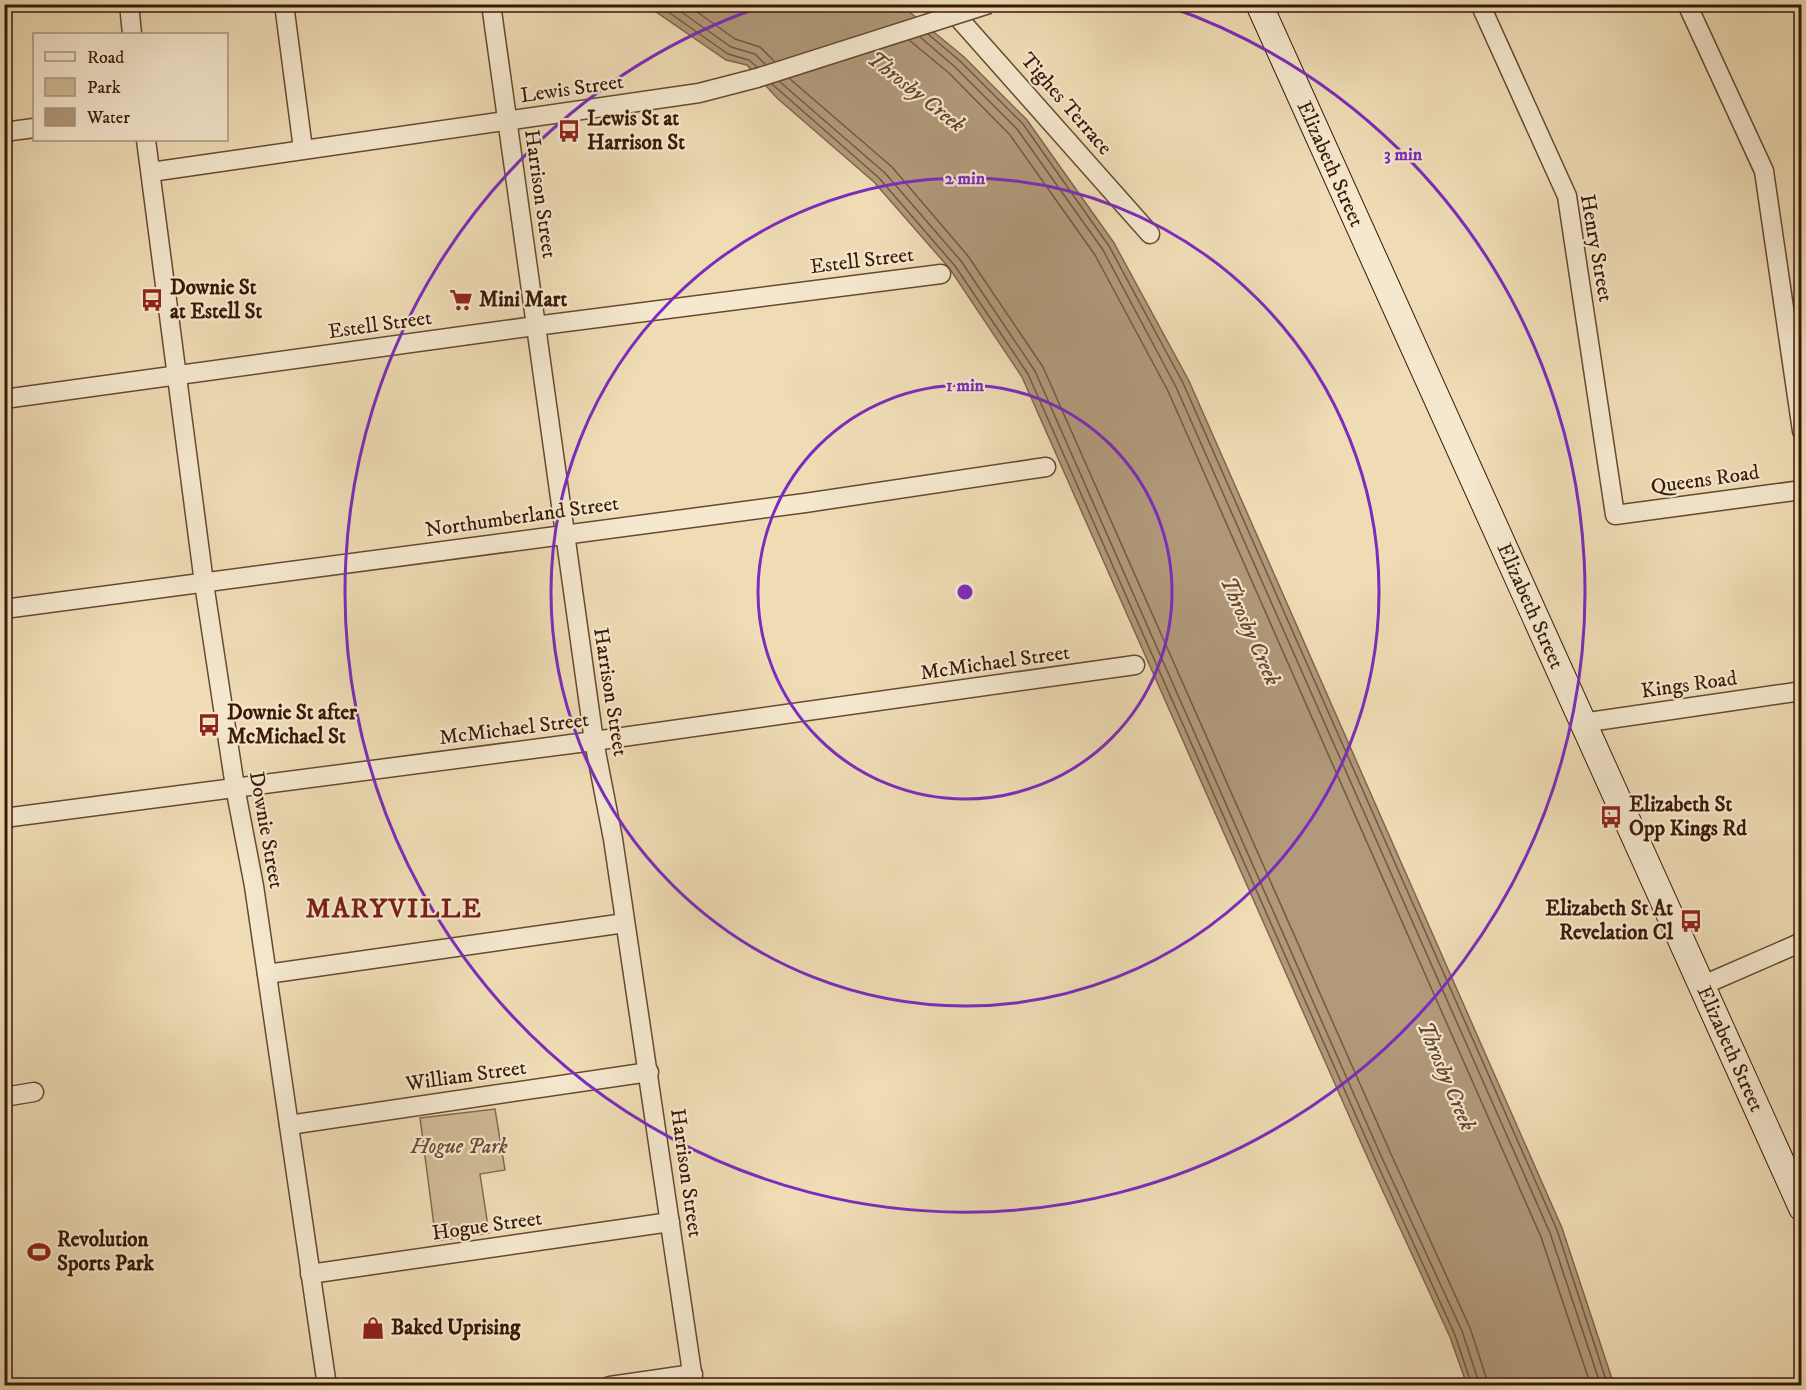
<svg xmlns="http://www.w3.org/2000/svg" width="1806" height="1390" viewBox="0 0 1806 1390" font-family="'IM FELL DW Pica',serif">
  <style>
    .green { fill: #d0bb97; stroke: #846a4f; stroke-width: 1.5 }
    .water { fill: #b1997a; stroke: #81654c; stroke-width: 1.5 }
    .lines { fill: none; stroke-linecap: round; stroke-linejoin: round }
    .shore { stroke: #755840; stroke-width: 1.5 }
    .minor-casing { stroke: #664932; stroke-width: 21 }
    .secondary-casing { stroke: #391807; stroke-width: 28 }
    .minor { stroke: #f5e8cf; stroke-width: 18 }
    .secondary { stroke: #f5e8cf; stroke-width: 26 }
    .minor-bridge-casing { stroke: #664932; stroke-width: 21; stroke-linecap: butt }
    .minor-bridge { stroke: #f5e8cf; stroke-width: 18 }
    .ring { fill: none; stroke: #7b2cbf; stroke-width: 3 }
    .labels { text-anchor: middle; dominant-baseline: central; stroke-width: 4.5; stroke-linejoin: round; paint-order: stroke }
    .street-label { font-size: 21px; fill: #391807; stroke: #f5e8cf }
    .poi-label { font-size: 21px; font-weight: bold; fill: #391807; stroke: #f5e8cf; text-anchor: start }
    .park-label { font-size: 21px; font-style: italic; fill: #664932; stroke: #f5e8cf }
    .water-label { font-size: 22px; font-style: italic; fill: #63452f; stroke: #f5e8cf }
    .district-label { font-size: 27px; font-weight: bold; letter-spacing: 1.5px; fill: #7a1f14; stroke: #f5e8cf }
    .centre { fill: #7b2cbf; stroke: #f5e8cf; stroke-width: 3 }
    .ring-label { font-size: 18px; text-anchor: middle; font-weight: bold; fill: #7b2cbf; stroke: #f5e8cf; stroke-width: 4.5; stroke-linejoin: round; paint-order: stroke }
  </style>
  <rect width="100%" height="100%" fill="#efdcb5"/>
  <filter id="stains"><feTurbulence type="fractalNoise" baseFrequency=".00333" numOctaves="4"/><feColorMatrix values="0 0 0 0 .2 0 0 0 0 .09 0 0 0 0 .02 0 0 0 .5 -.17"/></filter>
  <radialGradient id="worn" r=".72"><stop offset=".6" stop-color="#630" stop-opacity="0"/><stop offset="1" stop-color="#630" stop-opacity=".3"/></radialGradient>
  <polygon class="green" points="495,1109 505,1170 480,1174 489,1233 436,1241 420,1118"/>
  <polygon class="water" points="646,5 901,5 964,57 1027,120 1114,243 1189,381 1562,1228 1614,1385 1467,1385 1450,1337 1370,1163 1022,377 950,269 874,182 777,98 747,65 726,60"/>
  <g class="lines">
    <g class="shore">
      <polyline points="657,4 728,54 749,60 757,67"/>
      <polyline points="670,4 731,47 755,54 765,64"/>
      <polyline points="686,4 735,39 760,47 774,61"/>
      <polyline points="928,34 960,61 1023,124 1109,246 1183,383 1557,1230 1608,1386"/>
      <polyline points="920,37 955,67 1017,129 1103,250 1176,387 1550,1233 1601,1386"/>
      <polyline points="909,40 949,73 1010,135 1095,255 1168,391 1541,1237 1591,1386"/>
      <polyline points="790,79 892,167 968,256 1043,367 1391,1154 1470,1328 1489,1386"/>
      <polyline points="780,82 885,173 961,261 1035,371 1382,1158 1462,1331 1480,1386"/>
      <polyline points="772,84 879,178 955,266 1028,374 1376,1161 1455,1335 1472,1386"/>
    </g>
    <g class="minor-casing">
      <g id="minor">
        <polyline points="129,4 132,34"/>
        <polyline points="284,4 303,149"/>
        <polyline points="491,4 594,741 613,839 694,1386"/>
        <polyline points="946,4 1150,234"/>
        <polyline points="1480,4 1567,196 1615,515 1802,490"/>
        <polyline points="1687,4 1764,171 1802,431"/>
        <polyline points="4,132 34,128"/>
        <polyline points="146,140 204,583 235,787 254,886 327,1386"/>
        <polyline points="151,172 699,93 757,78"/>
        <polyline points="4,399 535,326 941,274"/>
        <polyline points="4,609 805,503 1046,467"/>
        <polyline points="1582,723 1802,691"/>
        <polyline points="4,818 594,741 1135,665"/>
        <polyline points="267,974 625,923"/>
        <polyline points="1701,986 1802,942"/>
        <polyline points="4,1097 34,1092"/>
        <polyline points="289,1125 649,1072"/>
        <polyline points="310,1274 670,1222"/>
        <polyline points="610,1386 693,1374"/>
      </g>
    </g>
    <g class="secondary-casing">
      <polyline id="secondary" points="1259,4 1802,1208"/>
    </g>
    <use href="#minor" class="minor"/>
    <use href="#secondary" class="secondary"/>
    <g class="minor-bridge-casing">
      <polyline id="minor-bridge" points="757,78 989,4"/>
    </g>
    <use href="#minor-bridge" class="minor-bridge"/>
  </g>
  <g class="ring">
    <circle cx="965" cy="592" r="207"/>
    <circle cx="965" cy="592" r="414"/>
    <path d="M1167 6A620 620 0 1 1 763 6"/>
  </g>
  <defs>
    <g id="bus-bare" transform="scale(1.8)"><path d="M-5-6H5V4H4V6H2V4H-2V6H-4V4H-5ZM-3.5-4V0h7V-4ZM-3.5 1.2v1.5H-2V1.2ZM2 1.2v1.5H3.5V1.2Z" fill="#8f2418" stroke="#f5e8cf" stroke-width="2.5" paint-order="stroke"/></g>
    <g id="supermarket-bare" transform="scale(1.8)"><path d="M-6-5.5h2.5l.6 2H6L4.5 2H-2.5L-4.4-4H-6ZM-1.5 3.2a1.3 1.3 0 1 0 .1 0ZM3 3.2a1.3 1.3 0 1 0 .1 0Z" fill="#8f2418" stroke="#f5e8cf" stroke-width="2.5" paint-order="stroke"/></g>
    <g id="stadium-bare" transform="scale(1.8)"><path d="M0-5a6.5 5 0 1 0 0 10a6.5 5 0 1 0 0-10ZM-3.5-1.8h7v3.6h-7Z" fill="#8f2418" stroke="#f5e8cf" stroke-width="2.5" paint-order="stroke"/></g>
    <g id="shop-bare" transform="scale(1.8)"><path d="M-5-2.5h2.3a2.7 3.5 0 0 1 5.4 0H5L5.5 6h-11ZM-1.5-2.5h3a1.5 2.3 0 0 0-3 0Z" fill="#8f2418" stroke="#f5e8cf" stroke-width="2.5" paint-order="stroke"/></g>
  </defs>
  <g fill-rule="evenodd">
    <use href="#bus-bare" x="569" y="131"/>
    <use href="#bus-bare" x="152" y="300"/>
    <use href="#supermarket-bare" x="461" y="300"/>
    <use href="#bus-bare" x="209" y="725"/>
    <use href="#bus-bare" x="1611" y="817"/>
    <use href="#bus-bare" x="1691" y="921"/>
    <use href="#stadium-bare" x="39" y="1252"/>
    <use href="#shop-bare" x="373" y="1328"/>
  </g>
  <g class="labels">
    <g class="street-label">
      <text transform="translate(572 89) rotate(-8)">Lewis Street</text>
      <text transform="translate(1066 104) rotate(49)">Tighes Terrace</text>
      <text transform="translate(1330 164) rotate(66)">Elizabeth Street</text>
      <text transform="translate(540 194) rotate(82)">Harrison Street</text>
      <text transform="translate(1596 248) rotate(80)">Henry Street</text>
      <text transform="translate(862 261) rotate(-7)">Estell Street</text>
      <text transform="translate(380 325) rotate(-8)">Estell Street</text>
      <text transform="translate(1705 480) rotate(-8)">Queens Road</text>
      <text transform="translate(522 517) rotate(-8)">Northumberland Street</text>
      <text transform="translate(1530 606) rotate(66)">Elizabeth Street</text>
      <text transform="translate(995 663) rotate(-8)">McMichael Street</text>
      <text transform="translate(1689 685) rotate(-8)">Kings Road</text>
      <text transform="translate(610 692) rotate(81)">Harrison Street</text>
      <text transform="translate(514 729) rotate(-7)">McMichael Street</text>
      <text transform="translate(266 830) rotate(80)">Downie Street</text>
      <text transform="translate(1730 1049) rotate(66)">Elizabeth Street</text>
      <text transform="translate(466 1076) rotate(-8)">William Street</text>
      <text transform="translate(686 1173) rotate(82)">Harrison Street</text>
      <text transform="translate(487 1226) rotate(-8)">Hogue Street</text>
    </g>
    <g class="poi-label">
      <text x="587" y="119">Lewis St at<tspan x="587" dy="24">Harrison St</tspan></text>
      <text x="170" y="288">Downie St<tspan x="170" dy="24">at Estell St</tspan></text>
      <text x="479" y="300">Mini Mart</text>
      <text x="227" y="713">Downie St after<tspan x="227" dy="24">McMichael St</tspan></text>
      <text x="1629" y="805">Elizabeth St<tspan x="1629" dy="24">Opp Kings Rd</tspan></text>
      <text x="1673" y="909" text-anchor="end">Elizabeth St At<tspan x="1673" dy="24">Revelation Cl</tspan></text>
      <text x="57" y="1240">Revolution<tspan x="57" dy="24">Sports Park</tspan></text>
      <text x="391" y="1328">Baked Uprising</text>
    </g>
    <g class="park-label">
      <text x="459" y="1147">Hogue Park</text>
    </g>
    <g class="water-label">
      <text transform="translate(916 92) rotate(38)">Throsby Creek</text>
      <text transform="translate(1250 631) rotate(66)">Throsby Creek</text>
      <text transform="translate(1446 1076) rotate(67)">Throsby Creek</text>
    </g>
    <g class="district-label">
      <text x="394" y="909">MARYVILLE</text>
    </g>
  </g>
  <circle cx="965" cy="592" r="9" class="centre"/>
  <g class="ring-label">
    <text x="1403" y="160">3 min</text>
    <text x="965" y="184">2 min</text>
    <text x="965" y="391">1 min</text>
  </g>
  <rect width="1806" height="1390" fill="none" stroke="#efdcb5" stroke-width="24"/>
  <rect x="6" y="6" width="1794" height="1378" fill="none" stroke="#391807" stroke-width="3"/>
  <rect x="12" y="12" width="1782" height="1366" fill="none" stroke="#391807" stroke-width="1.5"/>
  <rect x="33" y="33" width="195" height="108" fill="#f5e8cf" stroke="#aa957f" stroke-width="1.5"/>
  <rect x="45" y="52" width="30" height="9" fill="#f5e8cf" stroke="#aa957f" stroke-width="1.5"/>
  <text x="87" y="63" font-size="18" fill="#391807">Road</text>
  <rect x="45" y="78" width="30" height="18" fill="#d0bb97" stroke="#aa957f" stroke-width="1.5"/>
  <text x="87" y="93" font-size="18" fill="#391807">Park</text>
  <rect x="45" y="108" width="30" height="18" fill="#b1997a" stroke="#aa957f" stroke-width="1.5"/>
  <text x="87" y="123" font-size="18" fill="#391807">Water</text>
  <rect width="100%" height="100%" filter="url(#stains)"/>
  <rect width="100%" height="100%" fill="url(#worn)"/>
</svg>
